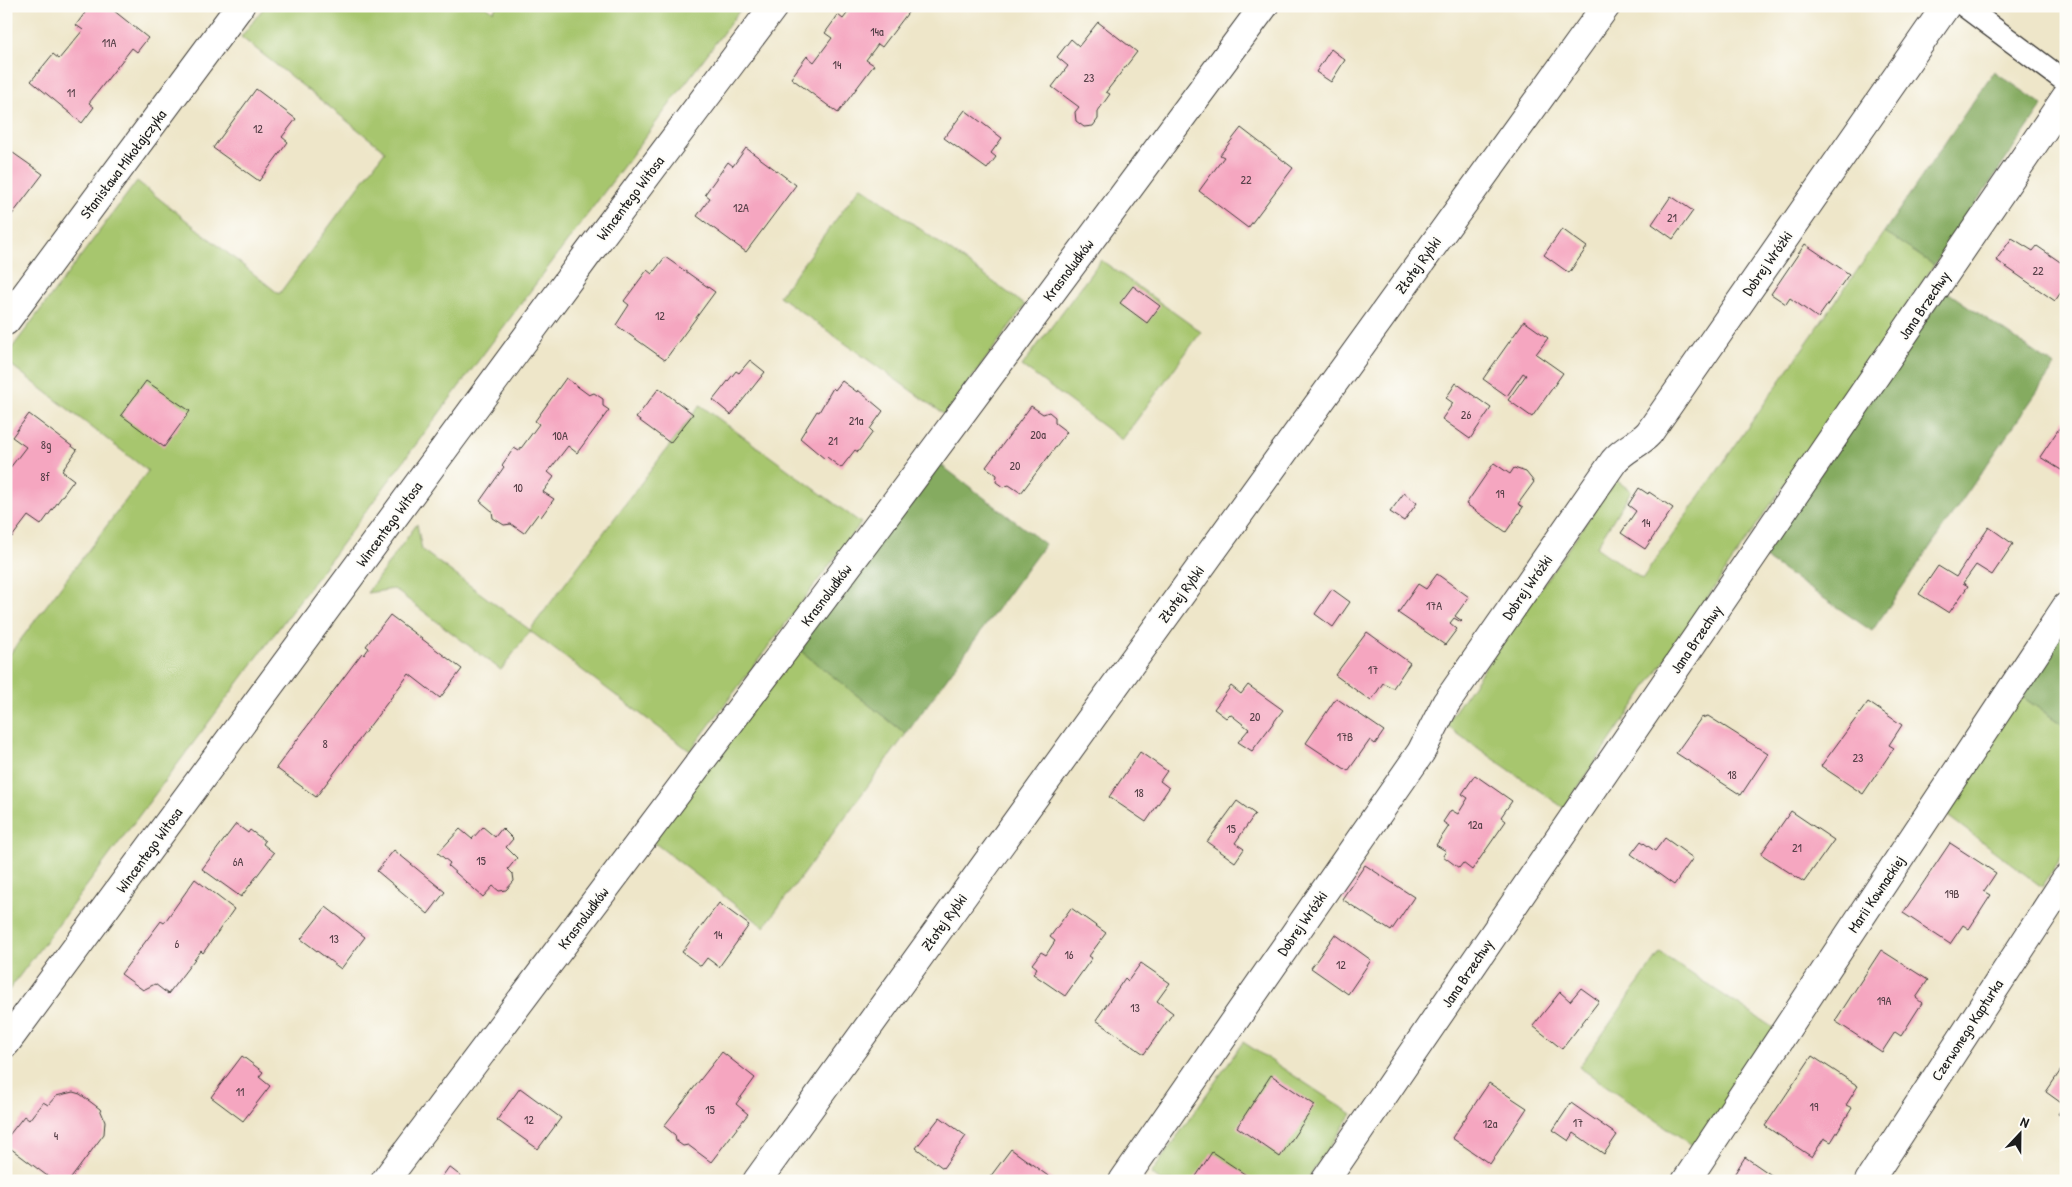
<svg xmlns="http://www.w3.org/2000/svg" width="2072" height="1187" viewBox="0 0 2072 1187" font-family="'Patrick Hand',sans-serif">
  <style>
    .green { fill: #a7c66e; stroke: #627145 }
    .forest { fill: #85ab61; stroke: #50643e }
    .building { fill: #f5a6c0 }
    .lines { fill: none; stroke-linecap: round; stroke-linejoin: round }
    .service-casing { stroke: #3c3a36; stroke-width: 24 }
    .minor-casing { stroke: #3c3a36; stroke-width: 30 }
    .service { stroke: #fff; stroke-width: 21 }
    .minor { stroke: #fff; stroke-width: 28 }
    .labels { text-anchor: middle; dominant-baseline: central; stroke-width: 4; stroke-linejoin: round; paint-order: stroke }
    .number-label { font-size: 12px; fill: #523e45 }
    .street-label { font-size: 15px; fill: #1c1c1c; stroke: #fdfcf7 }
  </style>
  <rect width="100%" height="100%" fill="#fdfcf7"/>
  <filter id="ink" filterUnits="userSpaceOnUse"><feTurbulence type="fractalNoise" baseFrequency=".02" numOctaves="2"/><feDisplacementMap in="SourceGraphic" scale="10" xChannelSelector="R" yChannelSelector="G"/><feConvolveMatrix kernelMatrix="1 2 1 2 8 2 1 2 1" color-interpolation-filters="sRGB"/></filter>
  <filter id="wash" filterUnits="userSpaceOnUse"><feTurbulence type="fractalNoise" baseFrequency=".0096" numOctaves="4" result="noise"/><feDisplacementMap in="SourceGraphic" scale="20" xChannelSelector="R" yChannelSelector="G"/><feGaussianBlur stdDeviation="1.12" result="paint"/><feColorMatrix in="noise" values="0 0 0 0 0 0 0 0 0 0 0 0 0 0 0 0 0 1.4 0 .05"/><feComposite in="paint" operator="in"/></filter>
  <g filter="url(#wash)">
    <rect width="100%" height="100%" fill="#eee6c9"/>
    <g class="green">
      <polygon points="265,6 486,6 493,11 497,6 743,6 6,994 6,659 148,471 6,361 6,356 137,181 279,294 385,151 241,37"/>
      <polygon points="861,186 1025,305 945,415 779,296"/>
      <polygon points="1884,232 1934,265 1564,808 1445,725 1616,480 1631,491 1596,547 1642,579"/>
      <polygon points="1101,260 1201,332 1122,440 1022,366"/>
      <polygon points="700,405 861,523 690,751 530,631 501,670 394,589 367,593 417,524 422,550 530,630"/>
      <polygon points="797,648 906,734 764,927 652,841"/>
      <polygon points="2018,694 2066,727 2066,850 2042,887 1941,811"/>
      <polygon points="1660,953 1775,1029 1698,1149 1579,1067"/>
      <polygon points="1243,1042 1352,1114 1306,1181 1161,1181 1151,1174"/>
    </g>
    <g class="forest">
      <polygon points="1994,71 2043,105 1934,265 1884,232"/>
      <polygon points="1946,291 2055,366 1872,631 1763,557"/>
      <polygon points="937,462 1045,544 906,734 797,648"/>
      <polygon points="2066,621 2066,727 2018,694"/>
    </g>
    <g id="blocks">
      <g class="building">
        <polygon points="90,6 108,6 148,38 137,52 132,48 110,76 89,103 94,107 82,123 31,81 53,54 59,59 83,30 76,25"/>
        <polygon points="853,6 913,6 882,47 878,44 866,60 874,65 838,113 791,78 807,56 814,62 832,38 825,33 838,15 843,19"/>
        <polygon points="1098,22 1137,52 1106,92 1110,94 1098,111 1098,119 1093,126 1084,127 1076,121 1075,112 1079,107 1052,87 1068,66 1057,57 1071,39 1079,46"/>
        <polygon points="1331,49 1345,60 1331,82 1316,72"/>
        <polygon points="256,89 296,119 282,137 288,142 259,181 213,148"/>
        <polygon points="965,110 1002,138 991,153 996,157 987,169 944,138"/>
        <polygon points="1241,128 1293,168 1248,228 1199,191 1224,157 1220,155"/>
        <polygon points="6,148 43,174 11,216 6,212"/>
        <polygon points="746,148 796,185 746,252 697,216 710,198 705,194 728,162 733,166"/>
        <polygon points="1671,196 1693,211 1673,239 1652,224"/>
        <polygon points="1562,229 1587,247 1569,273 1544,255"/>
        <polygon points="2012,238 2033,251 2037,246 2066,266 2066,285 2055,301 1996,260"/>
        <polygon points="1805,244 1849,274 1818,318 1790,298 1786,304 1771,294"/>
        <polygon points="665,257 715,292 665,360 616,325 629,305 624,301 647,270 652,274"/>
        <polygon points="1133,286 1160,306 1147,323 1120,303"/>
        <polygon points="1524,321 1548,338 1536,354 1563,373 1532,417 1508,400 1526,375 1523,373 1507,396 1483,379"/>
        <polygon points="750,360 765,372 731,415 713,400 736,371 739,373"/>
        <polygon points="566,378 589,395 594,393 603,399 603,406 609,410 577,453 568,446 548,472 554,477 543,492 554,499 541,517 538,514 524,533 511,524 504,525 493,518 492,511 480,501 504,467 502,465 514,448 519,451 539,424 535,421"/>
        <polygon points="146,381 190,411 164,447 121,415"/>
        <polygon points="842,381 857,392 858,390 883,411 870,429 873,432 858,452 855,450 841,468 827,457 825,459 800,438 817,411 819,412 833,388 835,390"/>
        <polygon points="1456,383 1491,408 1470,439 1442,419 1453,403 1446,398"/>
        <polygon points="659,388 693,414 670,443 636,418"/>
        <polygon points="1031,406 1043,414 1049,412 1055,417 1055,423 1067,432 1021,493 1009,485 1003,487 996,482 997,475 986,467"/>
        <polygon points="29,414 77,450 62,471 74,480 41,525 28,516 12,537 6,532 6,473 26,447 12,437"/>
        <polygon points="2066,418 2066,473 2040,457"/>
        <polygon points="1494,463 1510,474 1514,468 1526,472 1534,482 1518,504 1523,507 1506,532 1466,504"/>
        <polygon points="1639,488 1648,494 1649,492 1673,508 1645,549 1621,533 1636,511 1628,505"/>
        <polygon points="1404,493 1417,503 1404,521 1390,512"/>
        <polygon points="1989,527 2013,544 1992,575 1976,565 1963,583 1968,586 1949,613 1919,594 1938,566 1956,577"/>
        <polygon points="1437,574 1469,597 1455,616 1462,621 1461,622 1454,618 1450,623 1457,629 1445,645 1398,613 1418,584 1426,589"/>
        <polygon points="1332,589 1350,602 1333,627 1315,614"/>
        <polygon points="390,615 462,669 440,698 409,674 316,797 276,768 362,653 364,655 369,648 366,646"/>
        <polygon points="1367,632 1410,663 1393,688 1383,683 1371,701 1335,675"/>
        <polygon points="1248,685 1283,710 1252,751 1238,742 1249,729 1230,714 1226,718 1214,709 1231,686 1241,694"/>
        <polygon points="1336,698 1384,731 1375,744 1370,740 1348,771 1306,743"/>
        <polygon points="1868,702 1902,725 1889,745 1894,748 1863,794 1821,766"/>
        <polygon points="1708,716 1768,754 1741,795 1676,753 1701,718"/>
        <polygon points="1140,752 1167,771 1160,781 1169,788 1146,822 1109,797"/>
        <polygon points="1475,775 1512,801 1501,817 1506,821 1472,870 1463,863 1459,868 1443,856 1446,851 1436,845 1449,826 1443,822 1451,810 1458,814 1468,798 1462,794"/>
        <polygon points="1237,801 1255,814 1235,843 1244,849 1235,862 1207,842"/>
        <polygon points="1791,811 1834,840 1804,882 1761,854"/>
        <polygon points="236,824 248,833 250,830 265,841 263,844 274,853 241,897 202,869"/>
        <polygon points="483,827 495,837 502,828 513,839 506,847 517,858 508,869 513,874 514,881 506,890 499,891 493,886 483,897 448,866 450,863 438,853 460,829 472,839"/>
        <polygon points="1665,838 1693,858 1674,885 1631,854 1641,841 1655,851"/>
        <polygon points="1950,843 1996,873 1984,891 1991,895 1969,929 1963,925 1950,944 1903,913"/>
        <polygon points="394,850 445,892 428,914 377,871"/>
        <polygon points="1365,865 1414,897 1391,931 1342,899"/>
        <polygon points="195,879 234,909 203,953 201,951 168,994 155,984 143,990 121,974 161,921 164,923"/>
        <polygon points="719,903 749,925 719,967 707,958 701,966 682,952"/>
        <polygon points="326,907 365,937 341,969 301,939"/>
        <polygon points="1071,908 1106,933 1089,956 1092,958 1065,996 1033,974 1037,968 1032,964 1041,952 1046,955 1055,941 1050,937"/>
        <polygon points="1335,934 1371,960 1348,994 1311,968"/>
        <polygon points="1881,950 1928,980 1916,998 1922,1003 1901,1036 1895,1032 1882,1052 1835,1021"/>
        <polygon points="1141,963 1170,983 1157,1001 1173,1013 1144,1054 1096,1020 1125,978 1128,981"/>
        <polygon points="1581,988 1599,1001 1562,1049 1533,1026 1560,992 1570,1001"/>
        <polygon points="722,1052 755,1078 736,1104 748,1114 711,1162 688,1145 683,1146 676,1141 675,1135 664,1126"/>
        <polygon points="242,1056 263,1072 259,1077 270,1086 243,1121 211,1097"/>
        <polygon points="1812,1056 1858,1086 1846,1105 1852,1108 1831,1142 1824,1138 1812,1157 1765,1126"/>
        <polygon points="2061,1070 2064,1072 2066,1070 2066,1119 2058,1114 2064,1105 2046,1092"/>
        <polygon points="1271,1075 1315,1105 1280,1157 1237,1127"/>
        <polygon points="1489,1083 1527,1108 1490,1164 1452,1138"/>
        <polygon points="520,1088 561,1118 538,1149 497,1120"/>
        <polygon points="73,1092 80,1094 100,1109 105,1121 104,1134 69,1181 54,1181 6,1145 6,1139 24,1116 29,1120 43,1102 48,1105 56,1096"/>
        <polygon points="1571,1103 1617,1135 1604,1154 1574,1133 1569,1141 1553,1130"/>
        <polygon points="940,1117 966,1136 943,1168 916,1148"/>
        <polygon points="1011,1149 1055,1181 987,1181"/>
        <polygon points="1212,1152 1255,1181 1193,1181"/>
        <polygon points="1745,1157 1780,1181 1730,1181"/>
        <polygon points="449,1167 467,1181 439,1181"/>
      </g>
    </g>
  </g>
  <g filter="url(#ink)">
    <use href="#blocks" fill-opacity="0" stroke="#3c3a36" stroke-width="1"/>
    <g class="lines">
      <g class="service-casing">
        <polyline id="service" points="1964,6 2066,82"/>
      </g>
      <g class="minor-casing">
        <g id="minor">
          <polyline points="6,321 240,6"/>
          <polyline points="6,1043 587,255 774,6"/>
          <polyline points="385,1181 880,523 1264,6"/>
          <polyline points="757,1181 1606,6"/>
          <path d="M1123,1181L1421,752L1446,703L1614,461C1625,448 1638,445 1649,433L1946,6"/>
          <polyline points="1325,1181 2066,97"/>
          <polyline points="1686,1181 2066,607"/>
          <polyline points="1869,1181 2066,879"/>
        </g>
      </g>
      <use href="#service" class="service"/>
      <use href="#minor" class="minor"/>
    </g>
  </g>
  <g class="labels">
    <g class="number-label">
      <text x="877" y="31">14a</text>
      <text x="109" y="42">11A</text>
      <text x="837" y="64">14</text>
      <text x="1089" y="77">23</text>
      <text x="71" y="92">11</text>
      <text x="258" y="128">12</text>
      <text x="1246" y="179">22</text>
      <text x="741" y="207">12A</text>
      <text x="1672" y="217">21</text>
      <text x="2038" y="270">22</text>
      <text x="660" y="315">12</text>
      <text x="1466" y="414">26</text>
      <text x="856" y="420">21a</text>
      <text x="1038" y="434">20a</text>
      <text x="560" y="435">10A</text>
      <text x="833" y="440">21</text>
      <text x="46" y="444">8g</text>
      <text x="1015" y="465">20</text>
      <text x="45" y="476">8f</text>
      <text x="518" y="487">10</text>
      <text x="1500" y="493">19</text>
      <text x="1646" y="522">14</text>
      <text x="1434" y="605">17A</text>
      <text x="1373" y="669">17</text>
      <text x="1255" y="716">20</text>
      <text x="1345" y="736">17B</text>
      <text x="325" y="743">8</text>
      <text x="1858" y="757">23</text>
      <text x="1732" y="774">18</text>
      <text x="1139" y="792">18</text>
      <text x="1475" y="824">12a</text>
      <text x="1231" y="828">15</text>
      <text x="1797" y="847">21</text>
      <text x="481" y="860">15</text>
      <text x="238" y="861">6A</text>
      <text x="1952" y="893">19B</text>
      <text x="718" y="934">14</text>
      <text x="334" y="938">13</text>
      <text x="177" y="943">6</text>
      <text x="1069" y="954">16</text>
      <text x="1341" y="964">12</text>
      <text x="1884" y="1000">19A</text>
      <text x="1135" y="1007">13</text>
      <text x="240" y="1091">11</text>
      <text x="1814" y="1106">19</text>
      <text x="710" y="1109">15</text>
      <text x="529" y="1119">12</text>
      <text x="1578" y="1122">17</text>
      <text x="1490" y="1123">12a</text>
      <text x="56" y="1135">4</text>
    </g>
    <g class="street-label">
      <text transform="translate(123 164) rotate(-53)">Stanisława Mikołajczyka</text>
      <text transform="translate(630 198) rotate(-53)">Wincentego Witosa</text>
      <text transform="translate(1767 263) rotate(-55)">Dobrej Wróżki</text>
      <text transform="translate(1418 265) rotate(-54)">Złotej Rybki</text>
      <text transform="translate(1068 270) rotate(-53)">Krasnoludków</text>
      <text transform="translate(1924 305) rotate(-56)">Jana Brzechwy</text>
      <text transform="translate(389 524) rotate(-54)">Wincentego Witosa</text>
      <text transform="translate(1527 587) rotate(-55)">Dobrej Wróżki</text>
      <text transform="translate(1181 594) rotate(-54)">Złotej Rybki</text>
      <text transform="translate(826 595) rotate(-53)">Krasnoludków</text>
      <text transform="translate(1696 639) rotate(-56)">Jana Brzechwy</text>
      <text transform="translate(149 850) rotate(-54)">Wincentego Witosa</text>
      <text transform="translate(1876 894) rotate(-56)">Marii Kownackiej</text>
      <text transform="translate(583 918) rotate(-53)">Krasnoludków</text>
      <text transform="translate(944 922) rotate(-54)">Złotej Rybki</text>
      <text transform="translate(1302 923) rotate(-55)">Dobrej Wróżki</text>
      <text transform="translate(1467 973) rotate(-56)">Jana Brzechwy</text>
      <text transform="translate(1967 1030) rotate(-57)">Czerwonego Kapturka</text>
    </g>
  </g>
  <rect width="2072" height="1187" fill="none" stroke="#fdfcf7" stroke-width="25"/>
  <g transform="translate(2020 1134) rotate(22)" stroke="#fdfcf7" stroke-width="4" paint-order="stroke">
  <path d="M0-4L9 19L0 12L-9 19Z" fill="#1c1c1c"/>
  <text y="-8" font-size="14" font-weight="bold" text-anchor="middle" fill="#1c1c1c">N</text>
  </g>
</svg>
